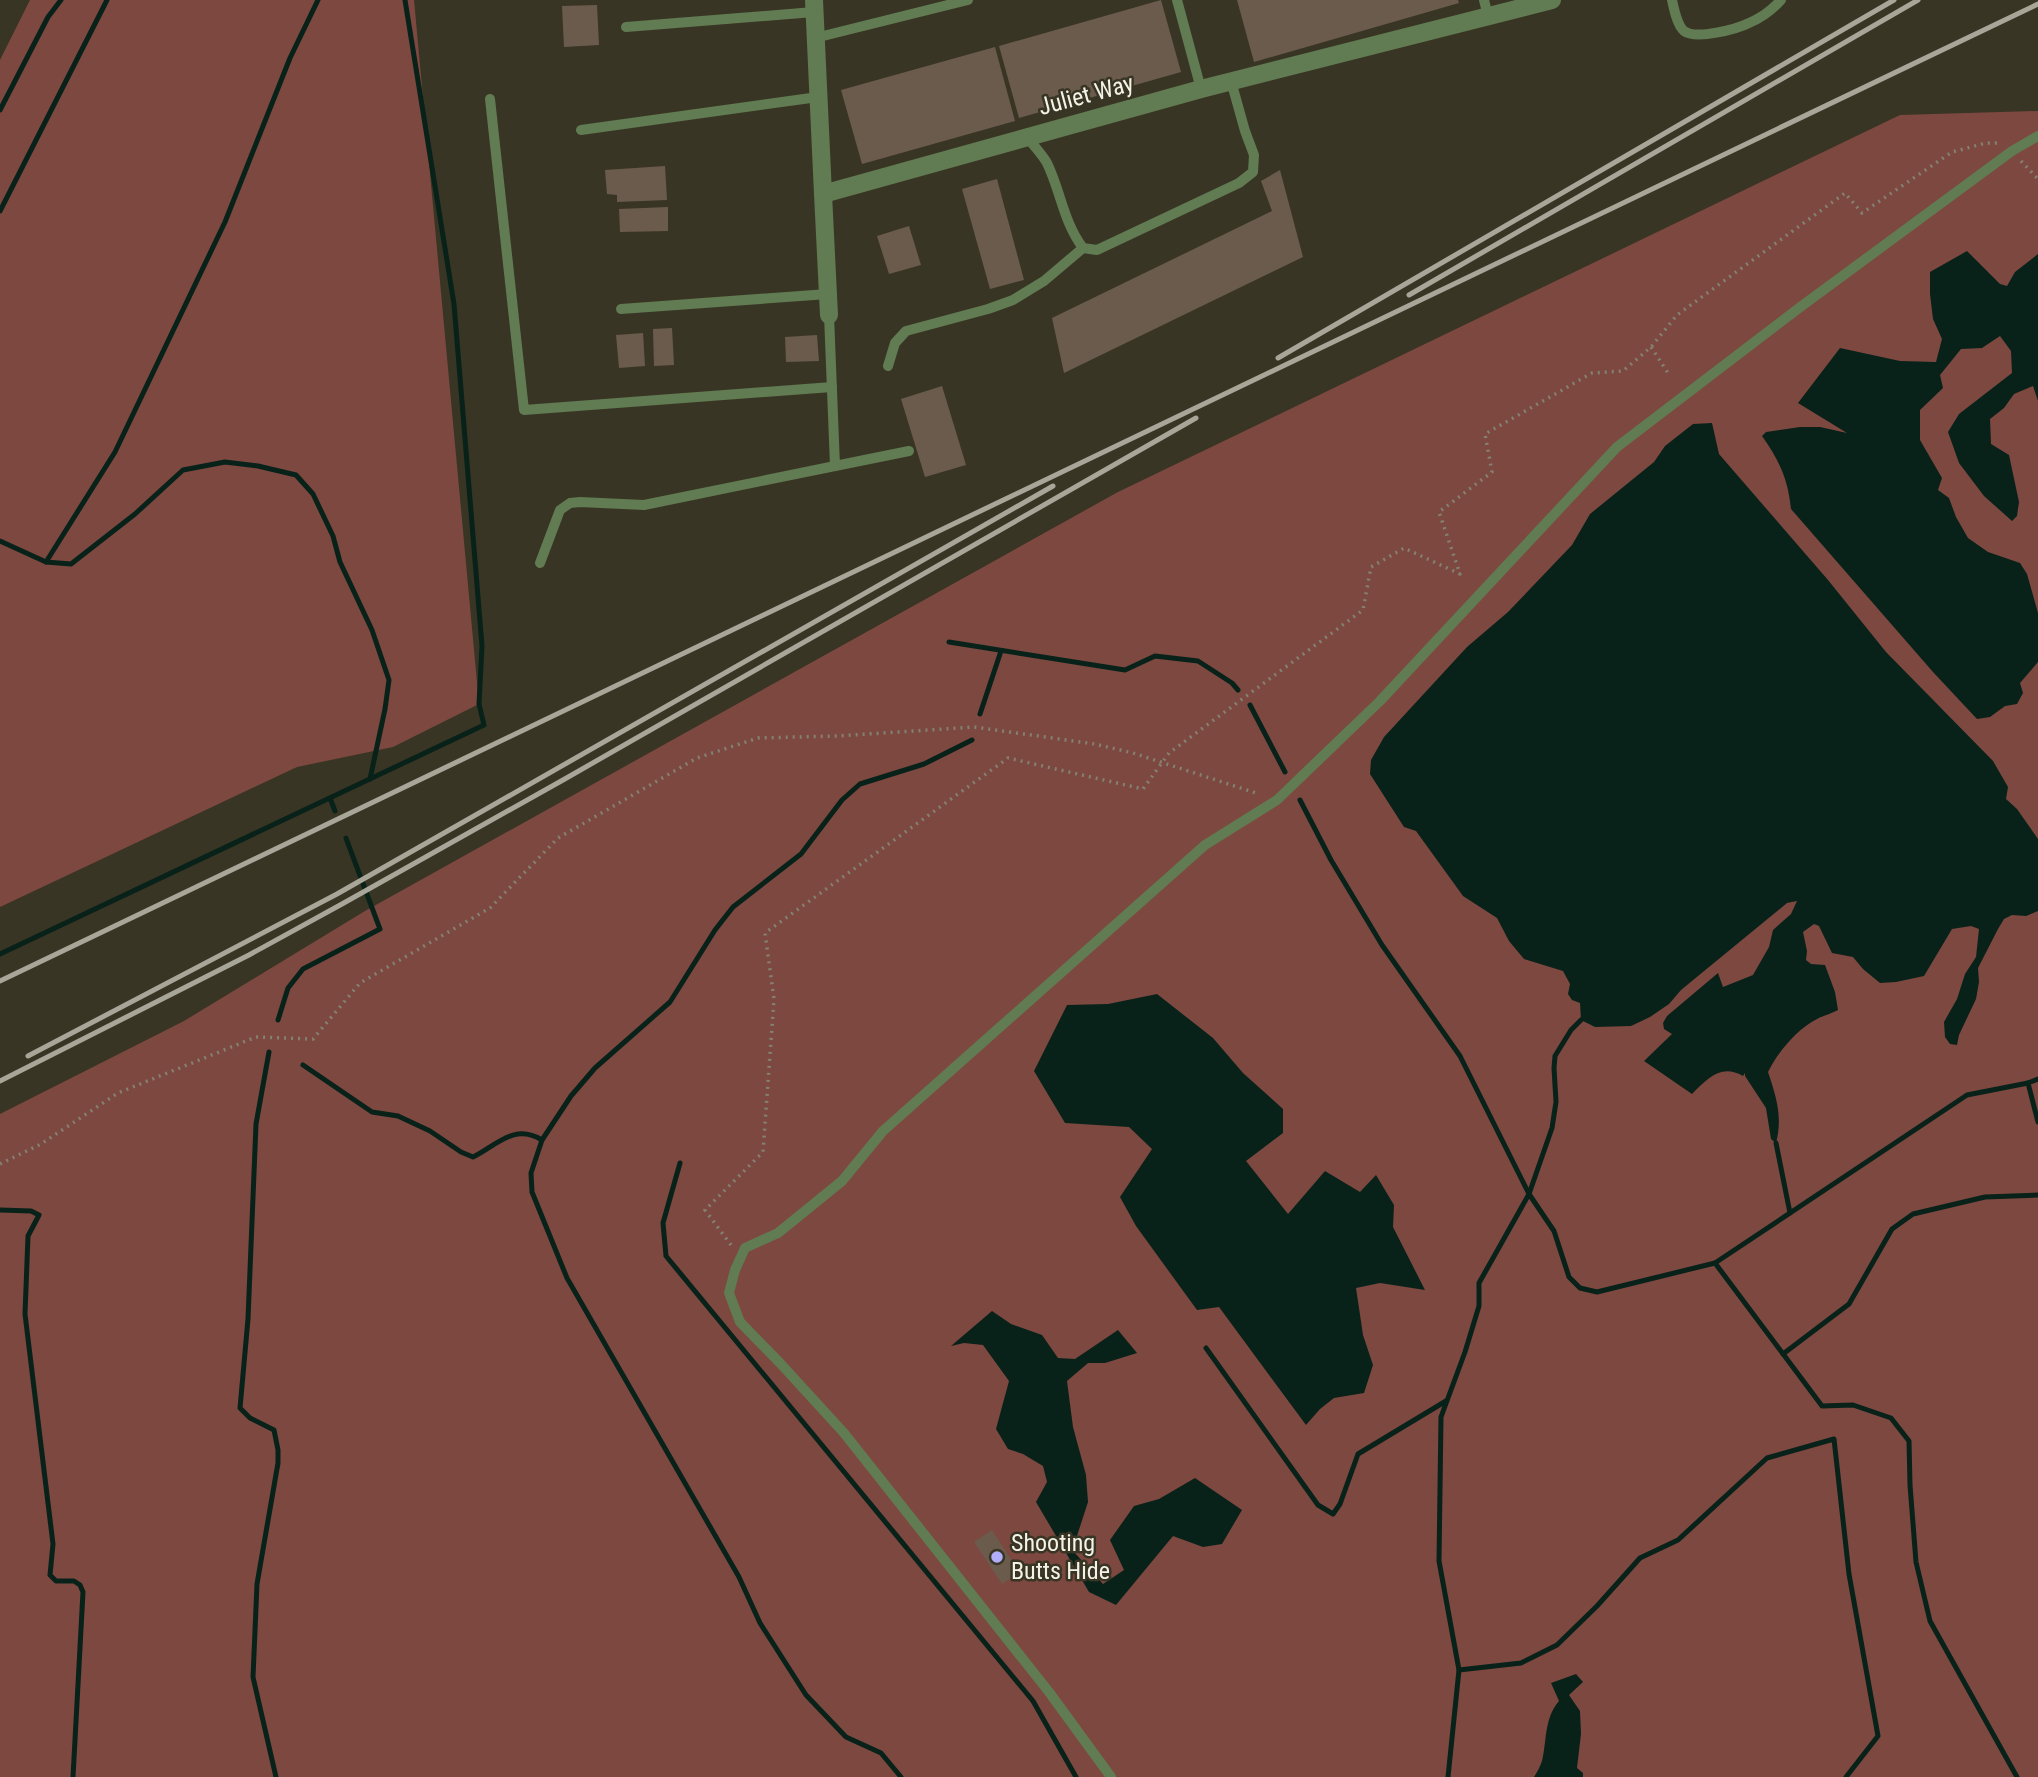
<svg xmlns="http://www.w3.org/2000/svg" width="2038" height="1777" viewBox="0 0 2038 1777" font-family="'Roboto Condensed',sans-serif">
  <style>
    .green { fill: #7d4840 }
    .water { fill: #08221a }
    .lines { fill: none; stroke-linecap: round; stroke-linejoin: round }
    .stream { stroke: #08221a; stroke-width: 5 }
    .building { fill: #6b5b4d }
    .path { stroke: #848172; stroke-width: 3.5; stroke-dasharray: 2 5; stroke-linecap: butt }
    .lane { stroke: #617b52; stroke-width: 10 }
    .street { stroke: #617b52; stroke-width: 18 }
    .rail { stroke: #a8a698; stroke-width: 5 }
    .poi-dot { fill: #b0aefa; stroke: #393524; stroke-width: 2.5 }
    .labels { text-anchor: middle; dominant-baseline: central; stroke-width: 5; stroke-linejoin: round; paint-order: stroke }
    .street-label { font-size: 24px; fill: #f4f3e7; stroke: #393524 }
    .poi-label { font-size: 24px; fill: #f4f3e7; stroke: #393524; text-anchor: start }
  </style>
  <rect width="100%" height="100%" fill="#393524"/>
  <g class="green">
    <polygon points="30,0 414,0 479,704 393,747 297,767 0,907 0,60"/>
    <polygon points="2038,111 2038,1777 0,1777 0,1114 184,1021 365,911 1118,492 1900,115"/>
  </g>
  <g class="water">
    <path d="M1967,251L2000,284L2007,286L2015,272L2038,254V401L2033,386L2014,394L2004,408L1990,419L1991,444L2009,455L2019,502L2017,516L2012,521L1984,496L1959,463L1948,432L1959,414L2012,373L2011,351L2000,336L1982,348L1961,349L1940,375L1943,388L1920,410V440L1942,478L1938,490L1949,498L1956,517L1968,538L1988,552L2020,563L2027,574L2038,613V662L2020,683L2023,693L2017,704L2005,706L1990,717L1977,719L1933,672L1791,509C1788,479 1779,460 1762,436L1766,432L1800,427H1820L1847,433L1798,403L1840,348L1900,361L1936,362L1942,339L1933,319L1930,294V272Z"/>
    <path d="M1712,423L1719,454L1828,580L1886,652L1993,761L2008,787L2006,799L2017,809L2038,839V911L2026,916L2012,915L2004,919L1998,929L1978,968L1979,982L1976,999L1959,1035L1957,1045L1950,1044L1945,1037L1944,1022L1957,999L1965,974L1976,957L1979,929L1971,926L1952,929L1924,976L1896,982L1880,983L1863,969L1853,957L1832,953L1819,926L1814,924L1803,932L1807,951L1806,960L1811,964L1825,965L1835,992L1838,1010C1831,1014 1824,1015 1817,1019C1797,1029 1778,1052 1768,1072C1776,1096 1783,1117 1776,1143L1771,1139L1766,1108L1745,1076V1073L1743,1076C1721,1063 1707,1079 1692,1094L1644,1061L1672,1034L1664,1029L1663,1023L1667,1016L1718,973L1723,987L1753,975L1769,947L1773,930L1791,914L1797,901L1787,903L1681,990L1669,1004L1650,1017L1631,1026L1595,1027L1581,1020L1580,1003L1572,1000L1568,994L1570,984L1563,971L1524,959L1509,941L1497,918L1463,896L1416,831L1404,827L1370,774L1371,760L1384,737L1467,647L1508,612L1572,545L1590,514L1654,462L1665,446L1693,424Z"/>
    <polygon points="1157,994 1213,1038 1243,1073 1283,1109 1283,1133 1246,1161 1288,1214 1325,1171 1360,1192 1376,1175 1394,1205 1393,1227 1425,1290 1380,1283 1356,1288 1363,1335 1373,1365 1364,1393 1334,1398 1320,1409 1306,1425 1219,1307 1197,1310 1136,1226 1120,1197 1152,1149 1129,1127 1065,1123 1034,1071 1067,1005 1108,1004"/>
    <polygon points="992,1311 1011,1324 1042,1335 1058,1358 1075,1359 1118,1330 1137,1353 1105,1363 1088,1363 1067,1381 1073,1427 1086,1475 1088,1502 1076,1539 1074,1552 1103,1584 1124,1570 1110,1540 1134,1506 1159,1499 1195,1478 1242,1510 1222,1544 1203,1547 1173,1536 1116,1605 1089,1592 1036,1502 1047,1482 1043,1466 1023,1454 1008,1449 996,1429 1009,1381 983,1345 964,1343 951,1346"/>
    <path d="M1576,1674L1583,1682L1569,1695L1580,1711L1581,1734L1577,1768L1583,1773V1777H1534C1537,1772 1540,1767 1542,1761C1547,1741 1544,1718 1559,1701L1551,1683Z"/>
  </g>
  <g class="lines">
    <g class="stream">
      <polyline points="0,110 48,17 61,0"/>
      <polyline points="0,211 107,0"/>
      <polyline points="0,541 46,562 71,564 135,514 183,470 225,462 258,466 296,475 313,494 333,536 340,562 372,630 389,680 385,709 370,779"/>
      <polyline points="46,562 115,452 225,222 290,58 318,0"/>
      <polyline points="949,642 1125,670 1155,656 1198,661 1232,683 1238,690"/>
      <polyline points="1250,705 1285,772"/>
      <polyline points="980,714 1001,651"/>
      <polyline points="330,798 335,811"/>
      <polyline points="1300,800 1331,860 1382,945 1460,1056 1529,1194 1554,1231 1569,1277 1580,1288 1597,1292 1715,1263 1822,1406 1853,1405 1891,1418 1909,1441 1910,1485 1916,1562 1930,1621 2017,1777"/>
      <polyline points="0,954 484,725 479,704 482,646 454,304 405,0"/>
      <polyline points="278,1020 288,988 303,969 380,929 346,838"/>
      <polyline points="269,1052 256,1124 248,1319 240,1408 250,1418 274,1430 278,1450 278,1463 257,1584 253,1677 276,1777"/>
      <path d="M303,1065L372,1112L398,1116L430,1131L461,1152L473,1157C497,1145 514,1123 542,1140"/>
      <polyline points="2028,1083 2038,1122"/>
      <polyline points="1776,1143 1790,1213"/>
      <polyline points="680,1163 663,1223 666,1256 1033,1701 1076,1777"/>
      <polyline points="0,1210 31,1211 39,1215 28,1236 25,1314 53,1544 50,1575 56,1581 74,1581 80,1585 83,1592 73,1777"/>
      <polyline points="1715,1263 1967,1095 2028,1083 2038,1079"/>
      <polyline points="1206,1348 1318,1505 1333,1514 1340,1504 1358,1454 1446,1401"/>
      <polyline points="1783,1354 1849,1304 1892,1229 1913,1214 1985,1197 2038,1195"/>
      <polyline points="1459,1670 1521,1663 1557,1645 1597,1606 1640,1558 1678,1540 1767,1458 1834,1439 1849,1574 1878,1736 1846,1777"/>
      <polyline points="901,1777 881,1753 846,1737 806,1695 760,1623 739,1577 567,1278 532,1192 531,1173 542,1140 571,1096 595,1068 670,1002 715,930 733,907 801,854 842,800 860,784 924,764 972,740"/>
      <polyline points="1448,1777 1459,1670 1439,1561 1441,1417 1465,1352 1479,1306 1479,1283 1529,1194 1552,1128 1556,1102 1554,1068 1555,1056 1571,1030 1581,1020"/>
    </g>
  </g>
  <g class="building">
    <polygon points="1161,0 1181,72 1019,118 999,46"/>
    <polygon points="1237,0 1458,0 1459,3 1254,62"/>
    <polygon points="597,5 599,45 564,47 562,6"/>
    <polygon points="995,47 1015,121 862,164 841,90"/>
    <polygon points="665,166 667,200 617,202 617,195 607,194 605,170"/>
    <polygon points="1280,170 1303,257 1064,373 1052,318 1272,211 1261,181"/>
    <polygon points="997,179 1024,280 990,289 962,189"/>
    <polygon points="668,207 668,231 620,232 619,209"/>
    <polygon points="909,226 921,265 889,274 877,236"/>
    <polygon points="672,328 674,365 654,366 653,329"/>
    <polygon points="643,333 645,366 619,368 616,335"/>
    <polygon points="817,335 819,361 786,362 785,337"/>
    <polygon points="942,386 966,465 925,477 901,399"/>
    <polygon points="992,1530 1019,1572 1002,1584 974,1542"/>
  </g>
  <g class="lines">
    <g class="path">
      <polyline points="2021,161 2038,179"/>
      <polyline points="1651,347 1668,373"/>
      <polyline points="0,1164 41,1144 118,1093 256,1037 313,1039 360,983 490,908 558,838 697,758 758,738 837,736 974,727 1095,744 1133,753 1259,794"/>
      <polyline points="731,1245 705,1210 763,1152 774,999 765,933 1008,758 1143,789 1169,753 1363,610 1371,567 1404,548 1460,574 1439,512 1492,472 1485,434 1592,373 1623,371 1651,347 1677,315 1845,193 1862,213 1952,152 1986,143 1999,143"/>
    </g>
    <g class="lane">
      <polyline points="1177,0 1201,89"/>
      <polyline points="1484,0 1488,16"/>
      <path d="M1672,0C1674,9 1677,25 1684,31C1696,40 1737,29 1749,23C1761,18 1772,10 1781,0"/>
      <polyline points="626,27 814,12"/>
      <polyline points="815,38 968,0"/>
      <polyline points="490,99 524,410 832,387"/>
      <polyline points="581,130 818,97"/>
      <path d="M1027,137C1033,145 1042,154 1047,163C1061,192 1063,221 1083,248L1097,250L1239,183L1253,172L1254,155L1245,131L1231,81"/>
      <polyline points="621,309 828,294"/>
      <polyline points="829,315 835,466 909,451"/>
      <polyline points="888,366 895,343 906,331 988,309 1013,300 1044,281 1083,248"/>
      <polyline points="540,563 560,510 570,503 580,502 644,505 835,466"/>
      <polyline points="1111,1777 1049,1692 844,1433 780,1363 740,1322 729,1293 735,1270 745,1248 778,1233 842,1181 883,1131 1205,845 1277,800 1380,701 1617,447 1799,308 2012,151 2038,136"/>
    </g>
    <g class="street">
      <polyline points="814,0 823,194 1201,89 1552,0"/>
      <polyline points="823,194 829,315"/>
    </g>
    <g class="rail">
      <polyline points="1409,295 1918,0"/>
      <polyline points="1278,358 1894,0"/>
      <polyline points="0,981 2038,4"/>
      <polyline points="28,1056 337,894 1053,486"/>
      <polyline points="0,1081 249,955 342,904 563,780 1196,418"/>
    </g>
  </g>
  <circle class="poi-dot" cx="997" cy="1557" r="7"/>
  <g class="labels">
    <g class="street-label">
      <text transform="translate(1086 95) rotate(-15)">Juliet Way</text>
    </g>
    <g class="poi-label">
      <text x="1011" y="1543">Shooting<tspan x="1011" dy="28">Butts Hide</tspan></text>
    </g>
  </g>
</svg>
